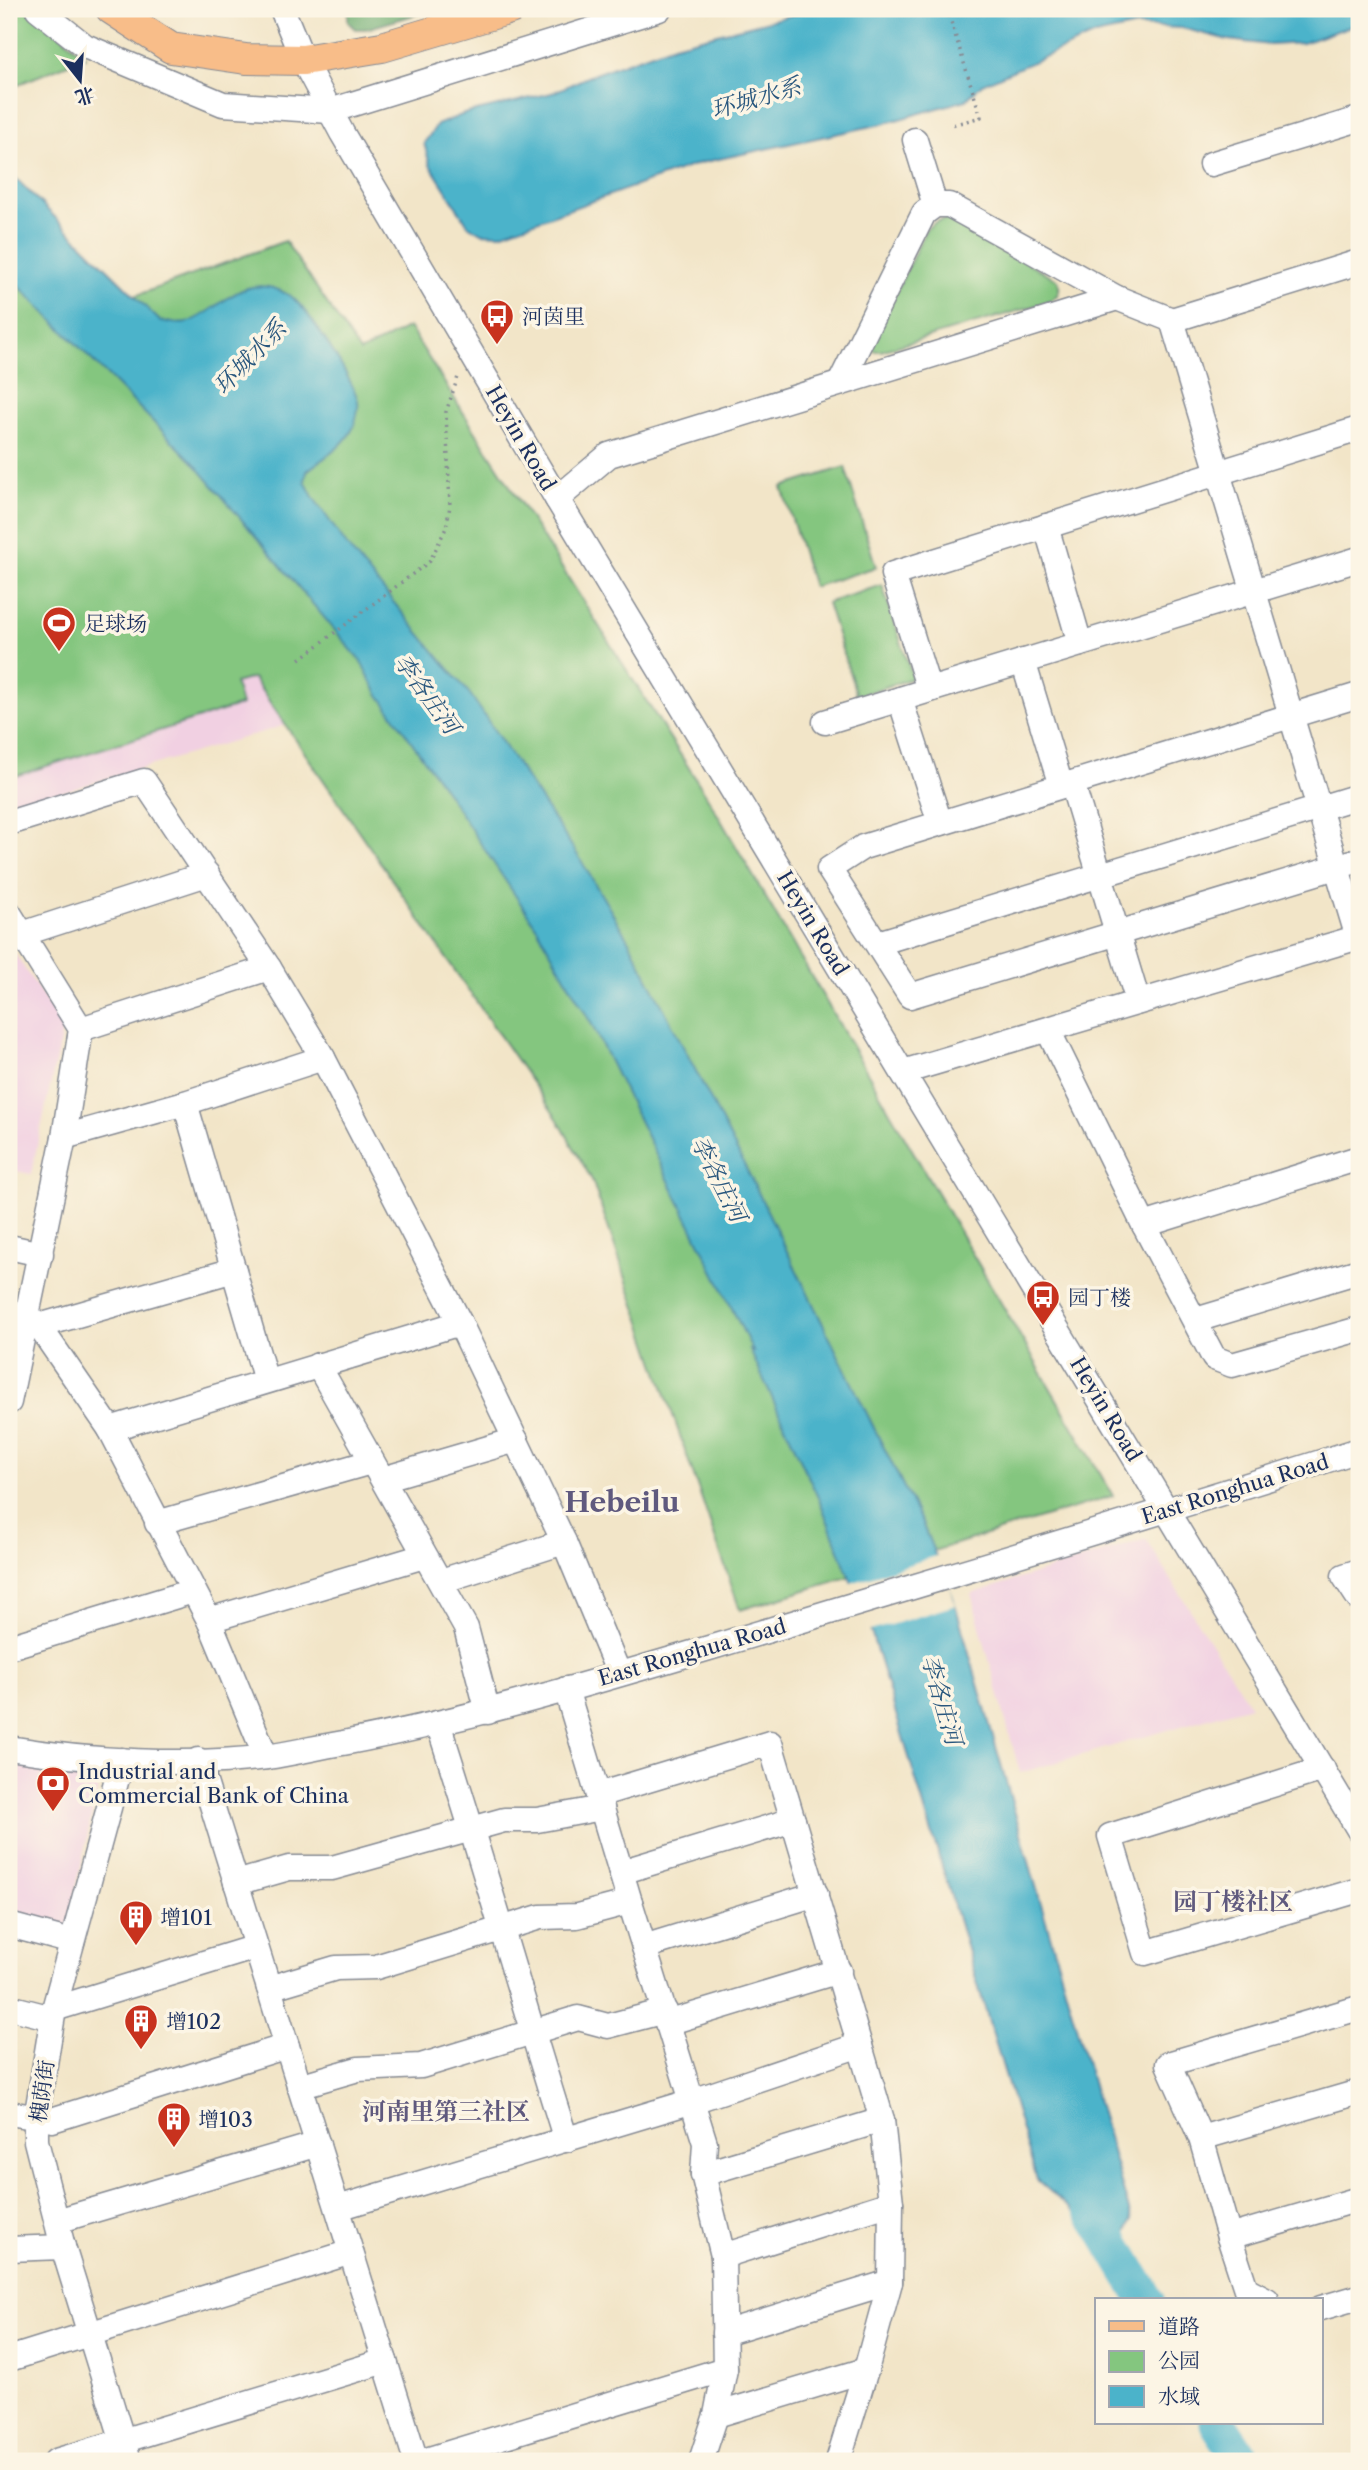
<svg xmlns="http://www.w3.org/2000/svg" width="1368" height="2470" viewBox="0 0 1368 2470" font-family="'Libre Caslon Text','Noto Serif SC',serif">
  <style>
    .built { fill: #f1d0e2 }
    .green { fill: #84c67f; stroke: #507a6e; stroke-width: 2 }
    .forest { fill: #6bab6e; stroke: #436d66; stroke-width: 2 }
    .water { fill: #4bb3ca; stroke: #337194; stroke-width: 2 }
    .pier { fill: #f2e5c8 }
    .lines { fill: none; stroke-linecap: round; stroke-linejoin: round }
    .river { stroke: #4bb3ca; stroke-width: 37 }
    .minor-casing { stroke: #868a93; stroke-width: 27 }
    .major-casing { stroke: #868a93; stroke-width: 32 }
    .path { stroke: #868a93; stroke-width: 3.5; stroke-dasharray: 2 5; stroke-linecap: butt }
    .minor { stroke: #fff; stroke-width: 24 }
    .major { stroke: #f8bd89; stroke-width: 30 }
    .labels { text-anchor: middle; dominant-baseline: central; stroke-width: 7; stroke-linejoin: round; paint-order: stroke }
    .poi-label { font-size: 21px; fill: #1b2f5e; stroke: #fcf5e5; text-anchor: start }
    .street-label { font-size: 21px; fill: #1b2f5e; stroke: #fcf5e5 }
    .water-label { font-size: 23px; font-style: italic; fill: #29577e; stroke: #fcf5e5 }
    .quarter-label { font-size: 24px; font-weight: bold; fill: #5f597e; stroke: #fcf5e5 }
    .district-label { font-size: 28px; font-weight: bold; fill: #5f597e; stroke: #fcf5e5 }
  </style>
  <rect width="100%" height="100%" fill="#fcf5e5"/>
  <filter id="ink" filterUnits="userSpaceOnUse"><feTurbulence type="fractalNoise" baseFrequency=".0143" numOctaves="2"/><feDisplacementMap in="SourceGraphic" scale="14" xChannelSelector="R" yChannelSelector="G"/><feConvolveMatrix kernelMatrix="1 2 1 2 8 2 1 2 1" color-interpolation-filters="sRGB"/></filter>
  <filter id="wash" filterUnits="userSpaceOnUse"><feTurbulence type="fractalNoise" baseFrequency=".00686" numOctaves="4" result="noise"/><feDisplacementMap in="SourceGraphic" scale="28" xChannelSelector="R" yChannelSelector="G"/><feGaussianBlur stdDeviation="1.57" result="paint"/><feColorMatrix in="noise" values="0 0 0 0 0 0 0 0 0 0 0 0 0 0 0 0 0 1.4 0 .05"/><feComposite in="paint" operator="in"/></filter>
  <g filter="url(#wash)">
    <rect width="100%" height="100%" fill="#f2e5c8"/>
    <g class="built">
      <polygon points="143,520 286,725 9,808 9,561"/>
      <polygon points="9,945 63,1027 31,1174 9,1170"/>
      <polygon points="1146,1539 1250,1706 1020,1773 971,1594"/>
      <polygon points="9,1758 100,1778 67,1929 9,1914"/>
    </g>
    <g class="green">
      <polygon points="9,9 32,9 85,57 9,88"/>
      <polygon points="9,172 135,296 285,241 360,352 409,327 708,798 1113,1496 740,1610 592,1180 558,1120 253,678 235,683 241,705 9,778"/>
      <path d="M949,218L1058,280C1061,291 1059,296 1048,302L881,351H874L872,347L873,341L926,229L936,222Z"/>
      <polygon points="845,467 876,567 813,587 782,487"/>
      <polygon points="882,585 913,678 857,696 827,603"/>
    </g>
    <polygon class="forest" points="348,9 435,9 366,29 355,29 348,22"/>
    <g class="water">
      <polygon points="816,9 1359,9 1359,23 1303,43 1270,45 1228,40 1182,28 1137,26 1095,35 982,84 966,100 882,124 700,163 500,234 481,233 468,225 430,165 424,143 437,125 464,114 552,93 592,75 674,45"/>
      <path d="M9,172L160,321C169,322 178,325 186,323C216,314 236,278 273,288C283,291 293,297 300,305C315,322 353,380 358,401C359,408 356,421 353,428C344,447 323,458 307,471L305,481L313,497L350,550L470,694L579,857L630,943L753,1182L876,1432L922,1523L953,1597L1132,2221L1119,2251L1037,2180L872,1635L821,1504L750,1350L753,1351L591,1023L537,928L441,784L377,692L360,660L193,462L9,276Z"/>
    </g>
    <polygon class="pier" points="939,1555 956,1605 867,1632 848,1584"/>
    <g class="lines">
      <g class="river">
        <polyline points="1090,2205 1146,2300"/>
        <polyline points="1218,2423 1243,2461"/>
      </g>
    </g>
  </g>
  <g filter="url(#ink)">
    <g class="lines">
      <g class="minor-casing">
        <g id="minor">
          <polyline points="38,9 85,46 223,104 330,111 659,9"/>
          <polyline points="282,9 303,60 342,133 557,499 1359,1830"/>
          <polyline points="915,140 935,205"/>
          <polyline points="1211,164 1359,119"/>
          <polyline points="1172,320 1359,262"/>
          <polyline points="840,383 924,213 935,205 949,205 1117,298 1172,320 1359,941"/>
          <polyline points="557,499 609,455 1117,298"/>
          <polyline points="1046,526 1080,644"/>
          <polyline points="1023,661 1061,786"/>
          <polyline points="929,690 893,574 1359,429"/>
          <polyline points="1359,695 863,847 829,869 910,996 1359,860"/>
          <polyline points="900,699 940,823"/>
          <polyline points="825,722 1359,559"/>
          <polyline points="1072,783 1138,1002"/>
          <polyline points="9,823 144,781 269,968 323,1058 460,1323 564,1542 619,1674"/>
          <polyline points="9,913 81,1029 64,1137 9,1402"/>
          <polyline points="22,934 207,874"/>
          <polyline points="878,943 1359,796"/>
          <polyline points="81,1029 269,968"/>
          <polyline points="1048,1030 1144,1225 1214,1358 1232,1365 1359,1329"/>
          <polyline points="903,1072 1359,937"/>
          <polyline points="185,1103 266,1381"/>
          <polyline points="64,1137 185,1103 323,1058"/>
          <polyline points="1144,1225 1359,1158"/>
          <polyline points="9,1247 41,1254"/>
          <polyline points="28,1315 39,1326 110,1429 209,1620 266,1757"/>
          <polyline points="1196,1320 1359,1271"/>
          <polyline points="39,1326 234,1270"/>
          <polyline points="318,1365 466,1628 488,1712"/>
          <polyline points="110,1429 460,1323"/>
          <polyline points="383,1479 516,1440"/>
          <polyline points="157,1523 371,1462"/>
          <polyline points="1359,1571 1344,1576 1359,1599"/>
          <polyline points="441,1581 564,1542"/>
          <polyline points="209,1620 424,1556"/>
          <polyline points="9,1647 193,1591"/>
          <polyline points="566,1689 630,1902 705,2143 703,2174 723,2256 725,2369 716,2415 701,2461"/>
          <path d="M438,1723C483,1861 522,2001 566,2140"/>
          <path d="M9,1748C86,1761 189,1767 267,1757C293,1753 318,1747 343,1743C493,1715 637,1669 783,1626C975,1568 1168,1511 1359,1450"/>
          <polyline points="122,1760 54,2009 36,2119 36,2141 63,2247 129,2461"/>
          <polyline points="198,1760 416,2461"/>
          <polyline points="1323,1769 1110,1836 1145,1953 1359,1890"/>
          <polyline points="598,1795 770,1743 882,2120 891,2203 890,2282 866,2370 838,2461"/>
          <polyline points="621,1872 793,1820"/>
          <polyline points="236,1883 289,1868 332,1868 504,1820 537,1820 602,1808"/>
          <polyline points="9,1925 72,1942"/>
          <polyline points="644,1947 816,1894"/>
          <polyline points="269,1988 336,1968 376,1967 540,1917 577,1916 630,1902"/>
          <polyline points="9,2007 52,2018"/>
          <polyline points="54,2009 256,1947"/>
          <polyline points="667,2023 839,1971"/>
          <polyline points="299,2086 358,2069 421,2066 578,2018 608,2026 665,2011"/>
          <polyline points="1359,2092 1201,2138 1229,2237 1359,2199"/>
          <polyline points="9,2113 52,2120 287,2046"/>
          <polyline points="1201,2138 1168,2064 1359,2008"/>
          <polyline points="703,2174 882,2120"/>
          <polyline points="338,2208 693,2101 860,2045"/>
          <polyline points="57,2221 318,2144"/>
          <polyline points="1229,2237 1246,2289 1267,2300"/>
          <polyline points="9,2249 63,2247"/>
          <polyline points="723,2256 891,2203"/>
          <polyline points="1321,2308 1359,2297"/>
          <polyline points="724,2333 890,2282"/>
          <polyline points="9,2359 351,2252"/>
          <polyline points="716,2415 866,2370"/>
          <polyline points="56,2461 385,2361"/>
          <polyline points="423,2461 725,2369"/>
        </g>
      </g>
      <g class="major-casing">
        <polyline id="major" points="111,9 171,48 246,59 303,60 382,47 510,9"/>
      </g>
      <g class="path">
        <polyline points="947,9 981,117 952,125"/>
        <polyline points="300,659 430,561 446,528 450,506 446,412 458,377"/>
      </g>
      <use href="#minor" class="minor"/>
      <use href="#major" class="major"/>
    </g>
  </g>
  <defs>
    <g id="bus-pin" transform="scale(1.75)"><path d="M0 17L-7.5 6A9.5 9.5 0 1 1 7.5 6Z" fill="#c8321e" stroke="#fcf5e5"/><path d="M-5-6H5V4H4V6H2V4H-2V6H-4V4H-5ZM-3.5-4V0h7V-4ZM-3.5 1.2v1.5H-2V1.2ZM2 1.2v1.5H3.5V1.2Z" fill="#fff"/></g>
    <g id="stadium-pin" transform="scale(1.75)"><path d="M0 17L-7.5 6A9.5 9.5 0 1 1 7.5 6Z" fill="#c8321e" stroke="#fcf5e5"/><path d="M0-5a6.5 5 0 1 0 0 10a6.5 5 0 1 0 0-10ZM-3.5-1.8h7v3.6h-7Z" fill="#fff"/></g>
    <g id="bank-pin" transform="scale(1.75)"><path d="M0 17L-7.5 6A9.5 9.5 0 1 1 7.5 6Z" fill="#c8321e" stroke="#fcf5e5"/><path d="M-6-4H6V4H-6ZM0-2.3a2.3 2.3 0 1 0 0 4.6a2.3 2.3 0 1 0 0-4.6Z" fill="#fff"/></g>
    <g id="building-pin" transform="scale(1.75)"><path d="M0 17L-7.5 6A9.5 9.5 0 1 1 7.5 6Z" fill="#c8321e" stroke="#fcf5e5"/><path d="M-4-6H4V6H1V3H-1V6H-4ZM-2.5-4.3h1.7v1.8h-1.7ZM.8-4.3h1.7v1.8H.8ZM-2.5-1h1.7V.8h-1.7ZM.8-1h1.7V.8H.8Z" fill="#fff"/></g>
  </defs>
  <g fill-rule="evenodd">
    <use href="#bus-pin" x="497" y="316"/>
    <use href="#stadium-pin" x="59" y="623"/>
    <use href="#bus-pin" x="1043" y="1297"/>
    <use href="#bank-pin" x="53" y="1783"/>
    <use href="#building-pin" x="136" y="1917"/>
    <use href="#building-pin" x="141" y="2021"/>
    <use href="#building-pin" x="174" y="2119"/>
  </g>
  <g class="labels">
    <g class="poi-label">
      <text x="522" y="316">河茵里</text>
      <text x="84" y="623">足球场</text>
      <text x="1068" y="1297">园丁楼</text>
      <text x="78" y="1771">Industrial and<tspan x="78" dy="24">Commercial Bank of China</tspan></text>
      <text x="160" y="1917">增101</text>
      <text x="166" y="2021">增102</text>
      <text x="198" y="2119">增103</text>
    </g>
    <g class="street-label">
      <text transform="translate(521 438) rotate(60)">Heyin Road</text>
      <text transform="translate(813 923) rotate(59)">Heyin Road</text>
      <text transform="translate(1106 1409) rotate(59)">Heyin Road</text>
      <text transform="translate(1235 1489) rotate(-17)">East Ronghua Road</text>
      <text transform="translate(692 1652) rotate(-16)">East Ronghua Road</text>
      <text transform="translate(42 2091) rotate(-82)">槐荫街</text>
    </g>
    <g class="water-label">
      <text transform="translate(756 98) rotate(-16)">环城水系</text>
      <text transform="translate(250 357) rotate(-46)">环城水系</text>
      <text transform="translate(427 694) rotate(54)">李各庄河</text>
      <text transform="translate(719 1179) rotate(63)">李各庄河</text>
      <text transform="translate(942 1700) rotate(74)">李各庄河</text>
    </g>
    <g class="quarter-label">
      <text x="1233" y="1901">园丁楼社区</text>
      <text x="446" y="2111">河南里第三社区</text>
    </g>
    <g class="district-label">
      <text x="622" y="1502">Hebeilu</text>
    </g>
  </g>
  <rect width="1368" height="2470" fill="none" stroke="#fcf5e5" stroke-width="35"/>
  <rect x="1095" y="2298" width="228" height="126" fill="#fcf5e5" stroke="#a2a6af" stroke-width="2"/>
  <rect x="1109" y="2321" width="35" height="10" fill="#f8bd89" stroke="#a2a6af" stroke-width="2"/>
  <text x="1158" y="2334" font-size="21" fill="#1b2f5e">道路</text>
  <rect x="1109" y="2351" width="35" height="21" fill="#84c67f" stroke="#a2a6af" stroke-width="2"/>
  <text x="1158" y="2368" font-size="21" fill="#1b2f5e">公园</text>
  <rect x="1109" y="2386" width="35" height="21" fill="#4bb3ca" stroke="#a2a6af" stroke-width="2"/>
  <text x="1158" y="2404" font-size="21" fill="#1b2f5e">水域</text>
  <g transform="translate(80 80) rotate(163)" stroke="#fcf5e5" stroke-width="5" paint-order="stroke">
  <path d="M0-5L12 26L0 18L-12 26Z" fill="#1b2f5e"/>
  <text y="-10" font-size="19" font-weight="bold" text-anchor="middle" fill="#1b2f5e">北</text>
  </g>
</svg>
